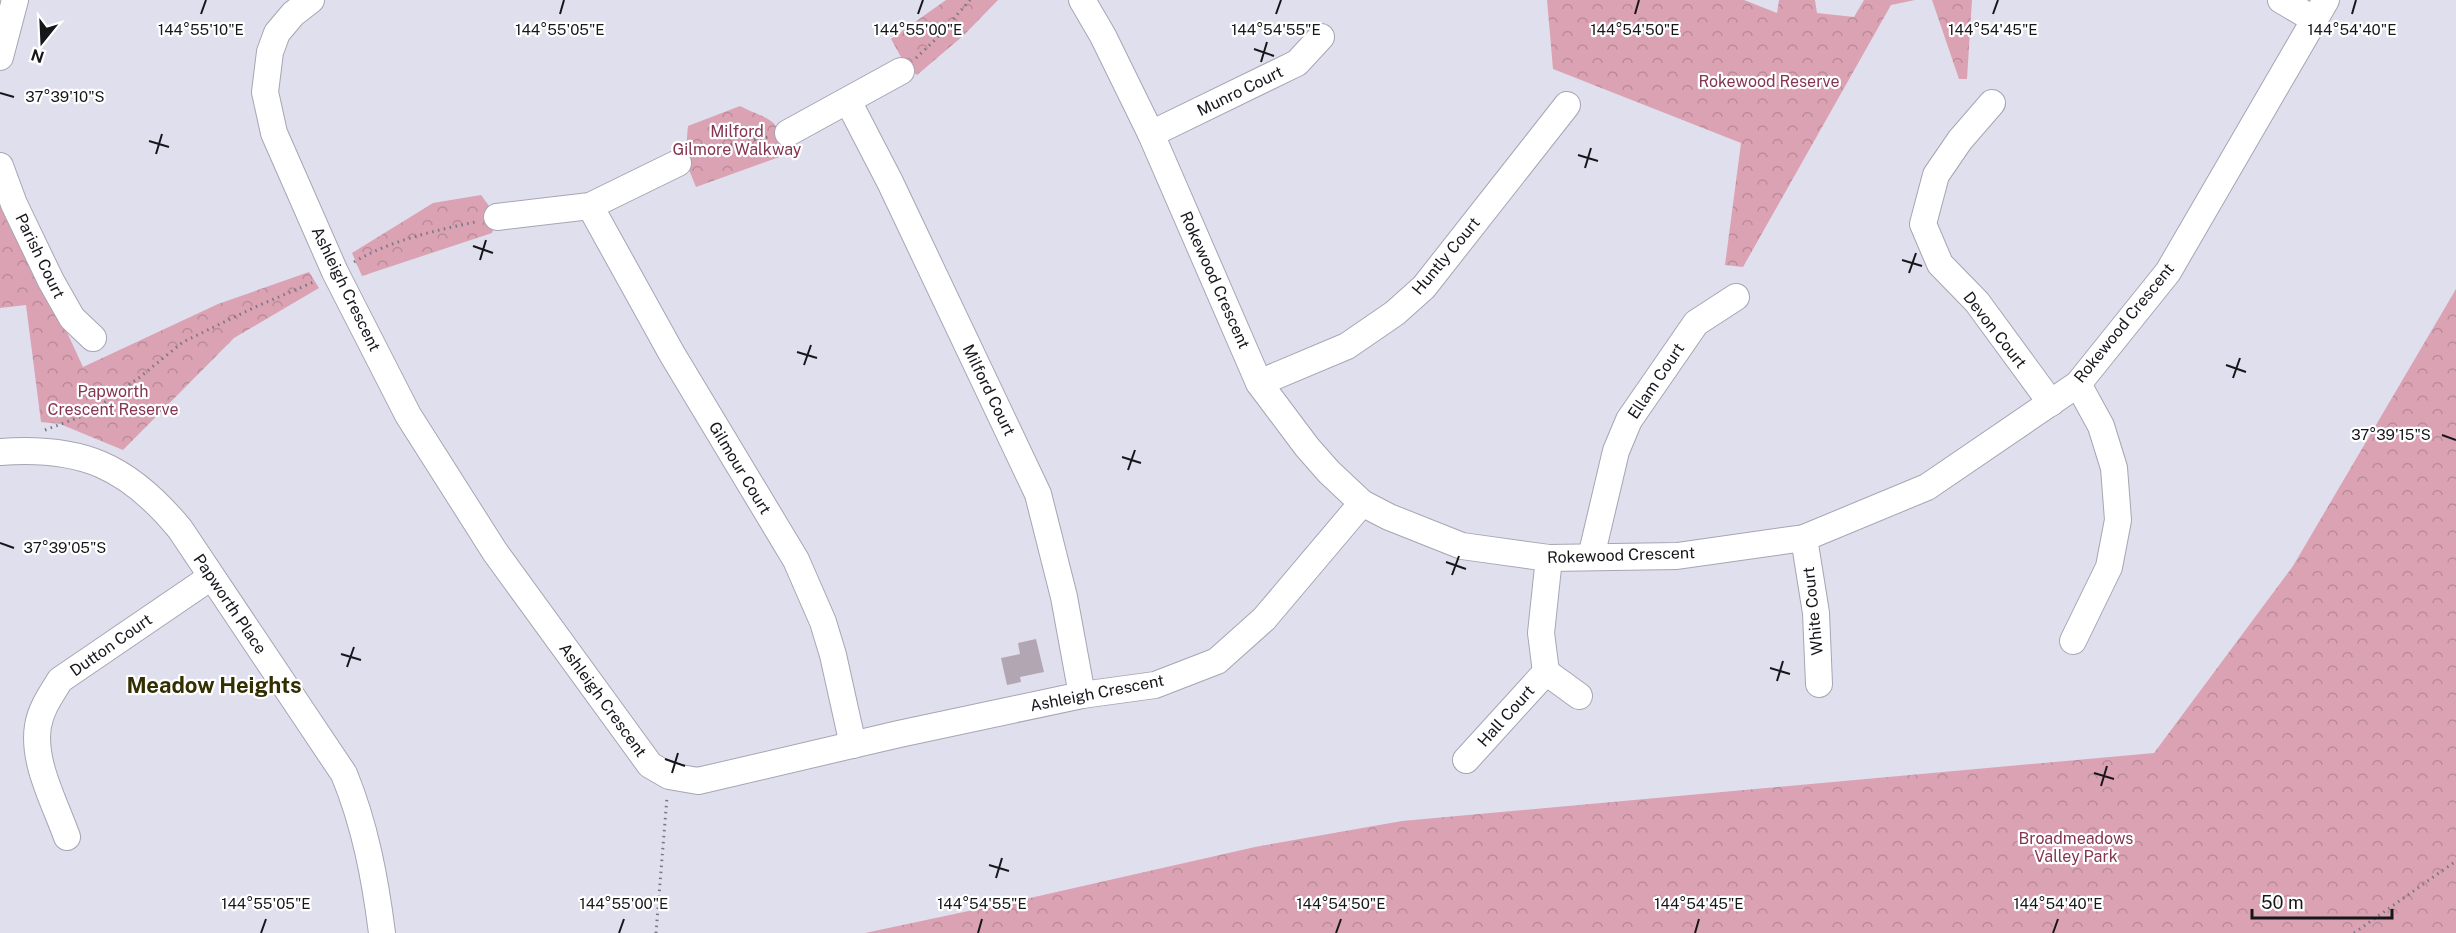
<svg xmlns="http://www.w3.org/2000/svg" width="2456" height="933" viewBox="0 0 2456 933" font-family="'Public Sans',sans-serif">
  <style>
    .park { fill: url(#park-crowns) }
    .building { fill: #b1a6b1 }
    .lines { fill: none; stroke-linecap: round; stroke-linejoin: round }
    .minor-casing { stroke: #a6a5b4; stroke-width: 28 }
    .path { stroke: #787882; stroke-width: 3; stroke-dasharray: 1.5 4.5; stroke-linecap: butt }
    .minor { stroke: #fff; stroke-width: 26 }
    .ticks { fill: none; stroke: #16161b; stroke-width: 2 }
    .labels { text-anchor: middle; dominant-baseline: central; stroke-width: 4.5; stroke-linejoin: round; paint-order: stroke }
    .park-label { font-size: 16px; fill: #843552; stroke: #fff }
    .street-label { font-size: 16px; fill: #16161b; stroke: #fff }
    .district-label { font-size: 22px; font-weight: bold; fill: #322f03; stroke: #fff }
    .ticks-label { font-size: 15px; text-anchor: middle; fill: #16161b; stroke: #fff; stroke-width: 4.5; stroke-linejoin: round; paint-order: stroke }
  </style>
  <defs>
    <pattern id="park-crowns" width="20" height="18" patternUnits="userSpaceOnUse" patternTransform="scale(1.5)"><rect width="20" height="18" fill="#dba2b3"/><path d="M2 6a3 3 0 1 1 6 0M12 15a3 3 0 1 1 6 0" fill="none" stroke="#bb8b99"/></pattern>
  </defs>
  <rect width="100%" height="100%" fill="#e0dfee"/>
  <g class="park">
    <polygon points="946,0 998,0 964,35 917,75 906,66 891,39"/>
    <polygon points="1547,0 1744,0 1777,13 1779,0 1815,0 1817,13 1854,17 1864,0 1915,0 1891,5 1743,267 1725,265 1741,143 1553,69"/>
    <polygon points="1932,0 1972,0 1967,79 1959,79"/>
    <path d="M740,106C772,122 781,117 782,156L696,187L685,160L688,126Z"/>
    <polygon points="0,187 83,367 218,304 309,272 319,288 234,338 123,450 60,424 41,422 26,305 0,308"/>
    <polygon points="481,195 497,217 492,233 362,276 352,253 433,203"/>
    <polygon points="2456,289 2456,933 865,933 1030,898 1255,847 1402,821 2154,753 2293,566"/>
  </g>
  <polygon class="building" points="1036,639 1044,672 1020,677 1021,682 1007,685 1001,658 1020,654 1018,643"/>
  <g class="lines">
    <g class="minor-casing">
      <g id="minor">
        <polyline points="311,0 293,14 277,33 270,52 265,92 274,133 335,272 408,415 495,552 650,765 669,776 698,781 899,734 1082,695 1155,685 1217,661 1264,619 1362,503"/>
        <polyline points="1082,0 1103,36 1151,134 1259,383 1307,447 1329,472 1362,503 1389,517 1462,546 1549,558 1677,556 1804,538 1927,487 2078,384 2168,272 2326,0"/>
        <polyline points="2281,0 2315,20"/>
        <polyline points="0,57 15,0"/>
        <polyline points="848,101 890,182 1038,494 1064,597 1082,695"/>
        <polyline points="1992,103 1960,140 1936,175 1923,224 1940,264 1977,302 2051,403"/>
        <polyline points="788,133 901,71"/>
        <polyline points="1151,134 1297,63 1321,37"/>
        <polyline points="0,166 14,204 51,281 72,318 93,338"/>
        <polyline points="590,206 672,354 796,560 823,622 833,655 853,745"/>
        <polyline points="497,217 590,206 678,163"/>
        <polyline points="1259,383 1347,346 1395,313 1424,287 1567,105"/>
        <path d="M0,452C82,446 128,466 180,529L344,774C365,825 375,878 382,933"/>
        <polyline points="1804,538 1816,613 1819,684"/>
        <polyline points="1591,557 1616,451 1629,420 1696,323 1736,297"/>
        <polyline points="2073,641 2109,567 2118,520 2114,468 2101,426 2078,384"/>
        <polyline points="1546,672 1541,633 1549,558"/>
        <polyline points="1466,760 1546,672 1579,696"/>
        <path d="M67,837C55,803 32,762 38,726C41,708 51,695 60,680L211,577"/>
      </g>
    </g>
    <g class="path">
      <polyline points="916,58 935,40 970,0"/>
      <polyline points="696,154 709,149 768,137"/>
      <path d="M354,262C391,240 434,231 475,222"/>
      <polyline points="45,430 88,414 140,377 183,342 253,308 316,281"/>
      <polyline points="656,933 667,797"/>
      <polyline points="2354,933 2456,861"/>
    </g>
    <use href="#minor" class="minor"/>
  </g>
  <path class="ticks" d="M201,14L206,0M560,14L564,0M918,14L923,0M1276,14L1281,0M1635,14L1639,0M1993,14L1998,0M2352,14L2356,0M1254,49L1274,56M1261,62L1267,42M0,93L14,97M149,141L169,147M156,154L162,134M1578,155L1598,161M1585,168L1591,148M473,246L493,253M480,260L486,240M1902,260L1922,266M1909,273L1916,253M797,352L817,358M804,365L811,345M2226,365L2246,372M2233,378L2240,358M2442,435L2456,440M1122,457L1141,463M1128,470L1135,450M0,543L14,548M1446,562L1466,569M1452,575L1459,556M341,654L361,660M347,667L354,647M1770,668L1790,674M1777,681L1783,661M665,759L685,766M672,773L678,753M2094,773L2114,779M2101,786L2107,766M989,865L1009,871M996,878L1002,858M261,933L266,919M619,933L624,919M978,933L982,919M1336,933L1341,919M1695,933L1699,919M2053,933L2058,919"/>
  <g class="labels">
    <g class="park-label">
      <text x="1769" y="81">Rokewood Reserve</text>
      <text x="737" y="131">Milford<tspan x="737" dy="18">Gilmore Walkway</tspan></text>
      <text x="113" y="391">Papworth<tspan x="113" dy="18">Crescent Reserve</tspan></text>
      <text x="2076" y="838">Broadmeadows<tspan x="2076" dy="18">Valley Park</tspan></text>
    </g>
    <g class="street-label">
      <text transform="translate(1240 91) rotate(-26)">Munro Court</text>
      <text transform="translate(40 256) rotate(64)">Parish Court</text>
      <text transform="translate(1446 256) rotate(-50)">Huntly Court</text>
      <text transform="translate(1215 280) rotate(66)">Rokewood Crescent</text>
      <text transform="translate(346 289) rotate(64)">Ashleigh Crescent</text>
      <text transform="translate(2124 323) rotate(-51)">Rokewood Crescent</text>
      <text transform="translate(1995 330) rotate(52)">Devon Court</text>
      <text transform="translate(1656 381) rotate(-56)">Ellam Court</text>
      <text transform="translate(989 390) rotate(64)">Milford Court</text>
      <text transform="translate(740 468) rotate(59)">Gilmour Court</text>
      <text transform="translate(1621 555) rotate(-2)">Rokewood Crescent</text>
      <text transform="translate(230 604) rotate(56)">Papworth Place</text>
      <text transform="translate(1813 611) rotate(-96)">White Court</text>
      <text transform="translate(111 645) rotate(-35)">Dutton Court</text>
      <text transform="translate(1097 693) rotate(-11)">Ashleigh Crescent</text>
      <text transform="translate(603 700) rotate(54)">Ashleigh Crescent</text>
      <text transform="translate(1506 716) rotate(-48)">Hall Court</text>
    </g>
    <g class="district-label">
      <text x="214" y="685">Meadow Heights</text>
    </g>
  </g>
  <g class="ticks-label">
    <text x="201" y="35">144°55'10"E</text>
    <text x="560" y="35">144°55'05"E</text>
    <text x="918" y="35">144°55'00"E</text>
    <text x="1276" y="35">144°54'55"E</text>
    <text x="1635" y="35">144°54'50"E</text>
    <text x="1993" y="35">144°54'45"E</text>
    <text x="2352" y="35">144°54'40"E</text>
    <text x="65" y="102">37°39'10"S</text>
    <text x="2391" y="440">37°39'15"S</text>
    <text x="65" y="553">37°39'05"S</text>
    <text x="266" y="909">144°55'05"E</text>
    <text x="624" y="909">144°55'00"E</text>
    <text x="982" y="909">144°54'55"E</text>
    <text x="1341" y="909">144°54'50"E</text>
    <text x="1699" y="909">144°54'45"E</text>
    <text x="2058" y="909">144°54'40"E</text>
  </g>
  <g transform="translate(42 42) rotate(198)" stroke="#ffffff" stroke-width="4.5" paint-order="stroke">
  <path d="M0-4.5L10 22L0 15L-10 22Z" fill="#16161b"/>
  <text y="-9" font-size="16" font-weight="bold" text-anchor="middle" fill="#16161b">N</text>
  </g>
  <path d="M2252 909v9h140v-9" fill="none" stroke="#16161b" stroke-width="3"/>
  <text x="2261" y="909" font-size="18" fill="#16161b" stroke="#ffffff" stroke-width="4.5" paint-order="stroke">50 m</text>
</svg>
